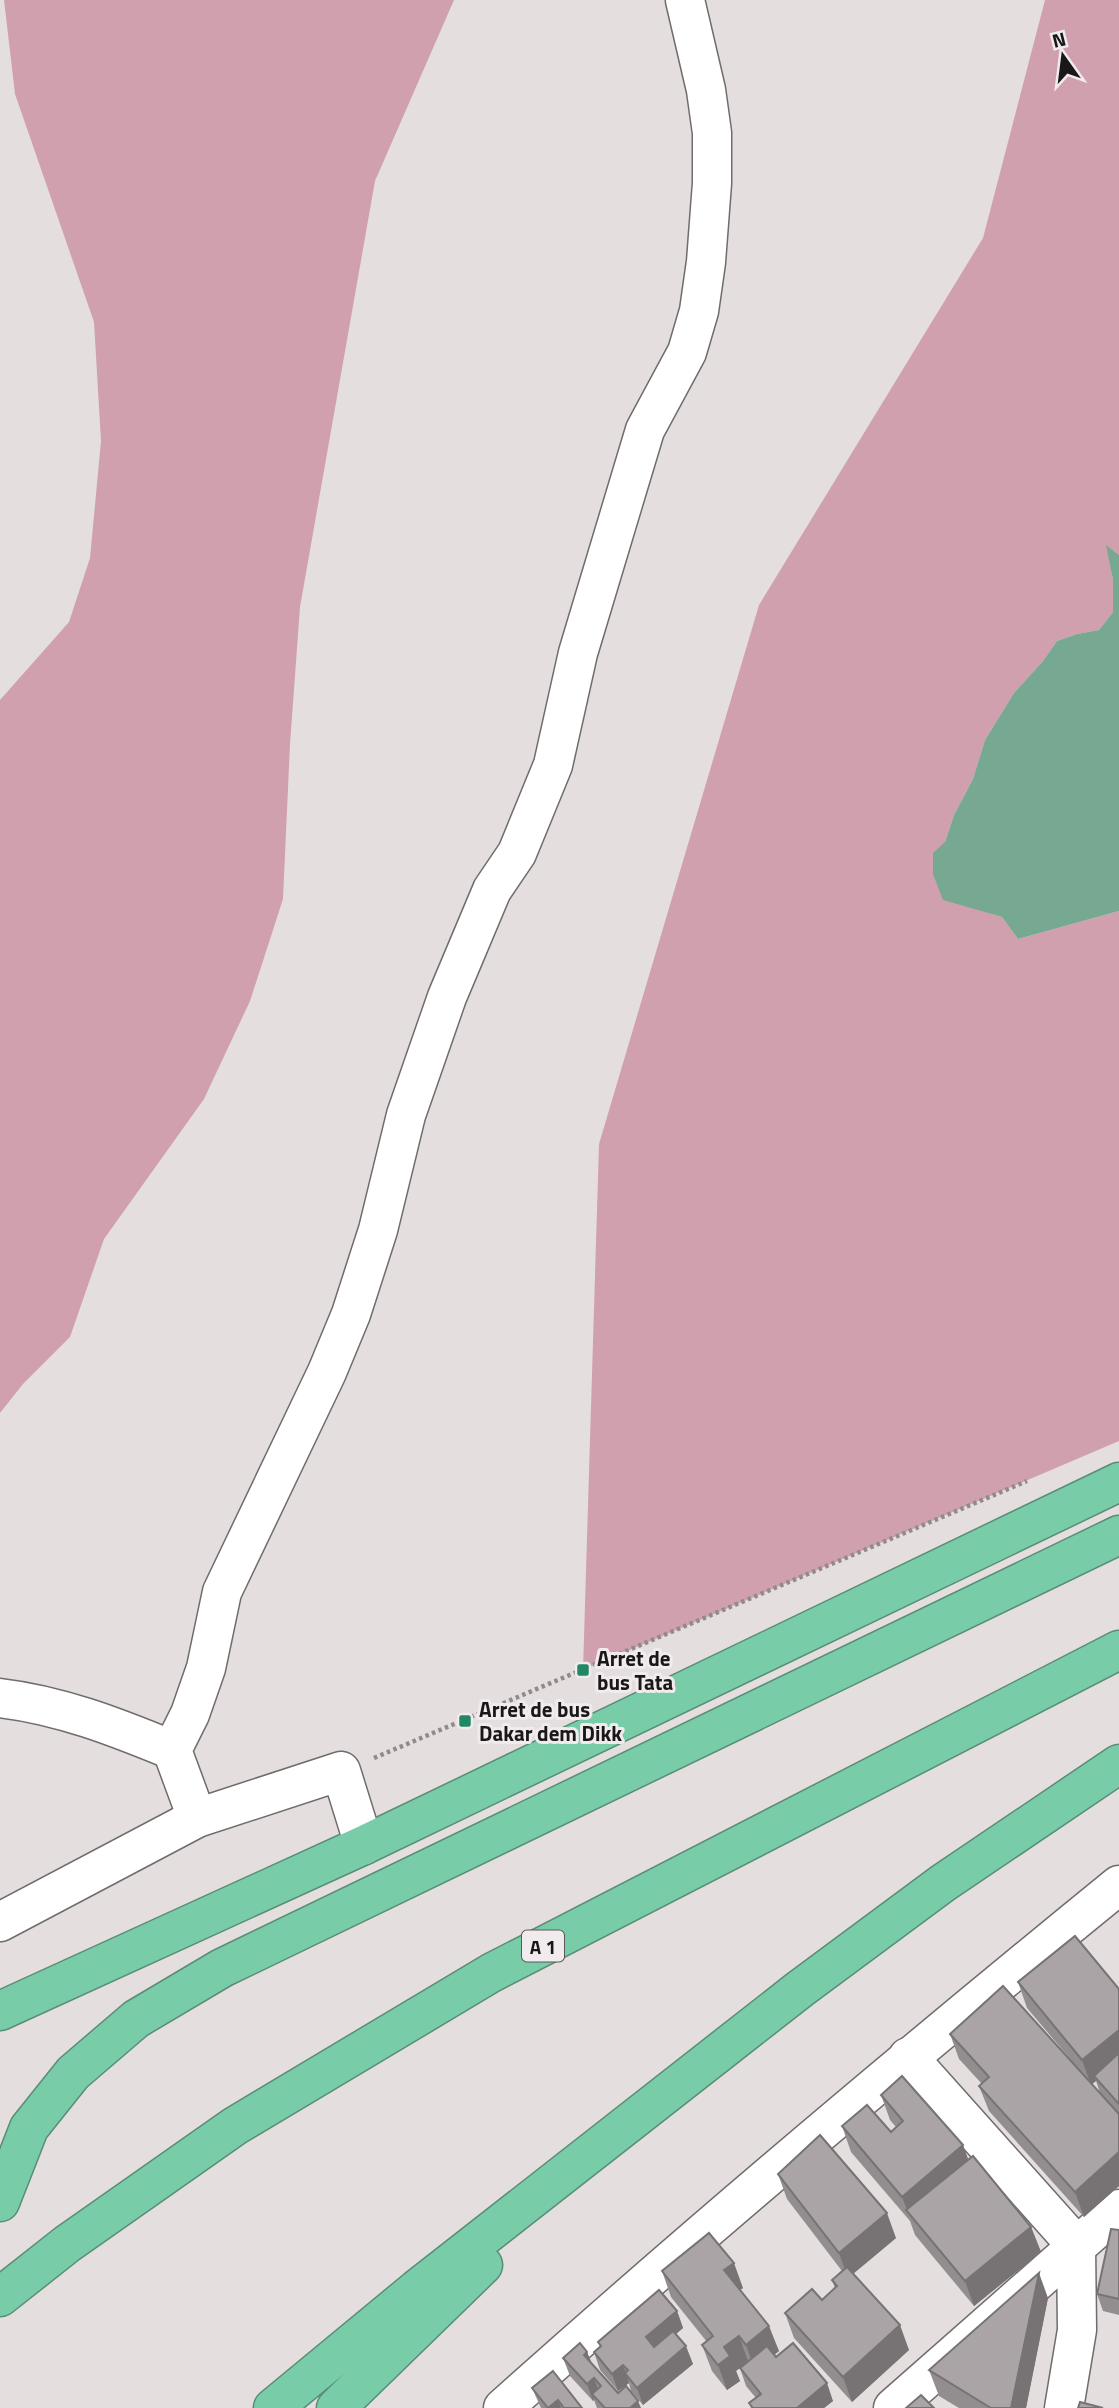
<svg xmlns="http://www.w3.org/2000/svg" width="1119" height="2408" viewBox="0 0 1119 2408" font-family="'Titillium Web',sans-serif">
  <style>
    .green { fill: #d1a0af }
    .water { fill: #77a892 }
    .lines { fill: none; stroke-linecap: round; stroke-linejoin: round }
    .minor-casing { stroke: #706b6c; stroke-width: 41 }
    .highway-casing { stroke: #588d76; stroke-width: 41 }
    .path { stroke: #8f8a8b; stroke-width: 4.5; stroke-dasharray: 3.5 3.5; stroke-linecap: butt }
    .minor { stroke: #fff; stroke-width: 38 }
    .highway { stroke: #79cca8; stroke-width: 38 }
    .wall { fill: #928d8f; fill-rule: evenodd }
    .shaded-wall { fill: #777374 }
    .building { fill: #aaa4a6; stroke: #777374; stroke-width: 2 }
    .poi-dot { fill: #228864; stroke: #f1ebed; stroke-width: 2.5 }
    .labels { text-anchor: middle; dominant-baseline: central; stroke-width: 6; stroke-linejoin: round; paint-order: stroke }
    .shield { fill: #f1ebed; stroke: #5a5758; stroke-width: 2 }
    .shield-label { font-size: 19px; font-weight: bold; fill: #1a1718 }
    .poi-label { font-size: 21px; font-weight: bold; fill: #1a1718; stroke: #f1ebed; text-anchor: start }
  </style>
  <rect width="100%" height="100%" fill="#e4dedf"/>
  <g class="green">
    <polygon points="4,0 454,0 375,181 300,607 290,744 283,899 250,1001 204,1099 104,1239 70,1337 23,1384 0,1413 0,700 69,622 90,558 101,441 94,322 15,94"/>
    <polygon points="1045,0 1119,0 1119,555 1107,546 1113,580 1113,612 1099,630 1077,634 1057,641 1043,661 1014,693 985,740 973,779 954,815 945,842 943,899 1002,917 1018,939 1119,911 1119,1441 583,1670 599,1144 759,605 983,238"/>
  </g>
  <polygon class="water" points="1106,545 1119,555 1119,911 1018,939 1002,917 943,900 933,874 933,853 945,842 954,815 973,779 985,740 1014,693 1043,661 1057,641 1077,634 1099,630 1113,612 1113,580"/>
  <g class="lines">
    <g class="minor-casing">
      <g id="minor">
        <path d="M0,1698C60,1705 116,1727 172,1750"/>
        <polyline points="197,1818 172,1750 190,1714 206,1668 222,1592 327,1372 351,1314 378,1230 406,1115 447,997 492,890 517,853 553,765 578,653 645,430 687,352 699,311 706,262 712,183 712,133 706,90 685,0"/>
        <polyline points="0,1922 197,1818 341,1771 364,1845"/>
        <polyline points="908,2057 1076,2245 1077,2330 1064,2408"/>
        <path d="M503,2408C704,2228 910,2055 1119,1885"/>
        <polyline points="893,2408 1119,2209"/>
      </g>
    </g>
    <g class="highway-casing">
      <g id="highway">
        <polyline points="0,2011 364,1845 1119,1482"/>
        <polyline points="0,2202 29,2128 73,2073 136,2019 222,1968 1119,1535"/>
        <polyline points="0,2297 67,2244 235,2126 491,1973 1119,1650"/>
        <polyline points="273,2408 417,2289 800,1989 943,1883 1119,1764"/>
        <polyline points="336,2408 483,2265"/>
      </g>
    </g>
    <polyline class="path" points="374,1758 1027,1481"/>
    <use href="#minor" class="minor"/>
    <use href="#highway" class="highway"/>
  </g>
  <g class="wall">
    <path d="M1018,1982L1119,1989V2186L1084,2217L989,2111L979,2086L982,2084L959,2059L950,2034L1071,2060L1027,2008ZM1096,2081L1100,2093L1092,2084Z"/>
    <polygon points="881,2095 963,2145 968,2160 1031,2227 1041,2252 974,2306 915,2235 910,2221 851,2152 842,2126 891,2132 896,2127 890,2120"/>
    <polygon points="778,2174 896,2238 853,2274 909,2350 852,2402 794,2338 785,2313 822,2300 835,2288 832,2280 842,2271 787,2199"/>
    <polygon points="1119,2230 1119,2315 1103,2311 1097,2294"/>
    <polygon points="662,2271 743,2288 740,2290 779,2351 774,2355 833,2401 824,2408 751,2408 749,2403 756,2398 746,2386 740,2368 748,2362 736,2371 740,2381 727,2390 712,2371 702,2345 707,2342 671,2297"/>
    <polygon points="1048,2298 1026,2408 959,2408 939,2396 929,2370"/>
    <polygon points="677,2311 683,2328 676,2334 693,2364 643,2405 631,2391 629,2383 618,2391 600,2370 594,2352 600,2347 598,2342"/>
    <polygon points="587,2352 592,2364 618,2393 641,2408 597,2408 594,2400 593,2401 570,2376 563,2358"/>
    <polygon points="532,2388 582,2408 541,2408"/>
  </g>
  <g class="shaded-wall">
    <polygon points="1119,2030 1119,2062 1094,2076 1096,2081 1091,2085 1082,2060"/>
    <polygon points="963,2145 972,2170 908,2212 902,2197"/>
    <polygon points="1119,2152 1119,2186 1084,2217 1075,2192"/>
    <polygon points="887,2213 896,2238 848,2278 839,2253"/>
    <polygon points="1031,2227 1041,2252 974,2306 965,2281"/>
    <polygon points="734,2263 743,2288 733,2295 724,2270"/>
    <polygon points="1039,2273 1048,2298 1026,2408 1011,2408"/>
    <polygon points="677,2311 683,2328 652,2354 646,2337"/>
    <polygon points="900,2325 909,2350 852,2402 843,2377"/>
    <polygon points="769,2326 779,2351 755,2370 746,2345"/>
    <polygon points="739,2336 748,2361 736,2371 740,2381 727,2390 718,2365 724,2347"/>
    <polygon points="686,2346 693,2364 643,2405 637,2388"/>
    <polygon points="587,2352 594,2369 584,2355"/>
    <polygon points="623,2365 629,2383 618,2391 612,2374"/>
    <polygon points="594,2378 600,2395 592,2394 594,2400 593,2401 587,2384"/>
    <polygon points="827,2383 833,2401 824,2408 797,2408"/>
    <polygon points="558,2400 561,2408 548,2408"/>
    <polygon points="638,2401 641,2408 630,2408"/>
  </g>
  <g class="building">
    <polygon points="1075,1936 1119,1989 1119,2030 1082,2060 1018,1982"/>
    <polygon points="1003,1986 1119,2114 1119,2152 1075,2192 979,2086 989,2077 950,2034"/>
    <polygon points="1119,2053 1119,2104 1094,2076"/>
    <polygon points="902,2076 963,2145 902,2197 842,2126 867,2105 891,2132 903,2121 881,2095"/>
    <polygon points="820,2135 887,2213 839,2253 778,2174"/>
    <polygon points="973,2156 1031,2227 965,2281 906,2210"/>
    <polygon points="1111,2229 1119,2230 1119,2299 1097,2294"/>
    <polygon points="709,2233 734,2263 724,2270 769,2326 746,2345 739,2336 724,2347 730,2356 718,2365 702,2345 713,2336 662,2271"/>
    <polygon points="847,2267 900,2325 843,2377 785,2313 812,2289 822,2300 837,2286 832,2280"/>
    <polygon points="1039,2273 1011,2408 991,2408 929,2370"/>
    <polygon points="659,2290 677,2311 646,2337 654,2347 673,2331 686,2346 637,2388 625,2373 628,2370 623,2365 612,2374 594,2352 601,2346 598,2342"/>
    <polygon points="580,2343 587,2352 584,2355 618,2393 626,2386 638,2401 630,2408 605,2408 592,2394 601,2386 594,2378 587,2384 563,2358"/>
    <polygon points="793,2343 827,2383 797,2408 753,2408 749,2403 761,2394 740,2368 767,2346 776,2357"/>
    <polygon points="553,2371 582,2408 564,2408 558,2400 548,2408 532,2388"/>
    <polygon points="921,2395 934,2408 906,2408"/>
    <polygon points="1080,2402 1103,2408 1078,2408"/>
  </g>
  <g class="poi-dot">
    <rect x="576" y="1663" width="14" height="14" rx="3.5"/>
    <rect x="458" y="1714" width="14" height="14" rx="3.5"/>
  </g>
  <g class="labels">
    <rect class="shield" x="522" y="1930.5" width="42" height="31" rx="5"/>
    <g class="shield-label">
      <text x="543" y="1946">A 1</text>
    </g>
    <g class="poi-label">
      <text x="597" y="1658">Arret de<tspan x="597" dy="24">bus Tata</tspan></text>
      <text x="479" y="1709">Arret de bus<tspan x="479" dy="24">Dakar dem Dikk</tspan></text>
    </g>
  </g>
  <g transform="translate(1063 56) rotate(346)" stroke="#f1ebed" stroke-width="5" paint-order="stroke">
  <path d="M0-5L12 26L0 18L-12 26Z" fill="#1a1718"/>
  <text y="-10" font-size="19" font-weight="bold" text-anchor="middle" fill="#1a1718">N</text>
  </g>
</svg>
